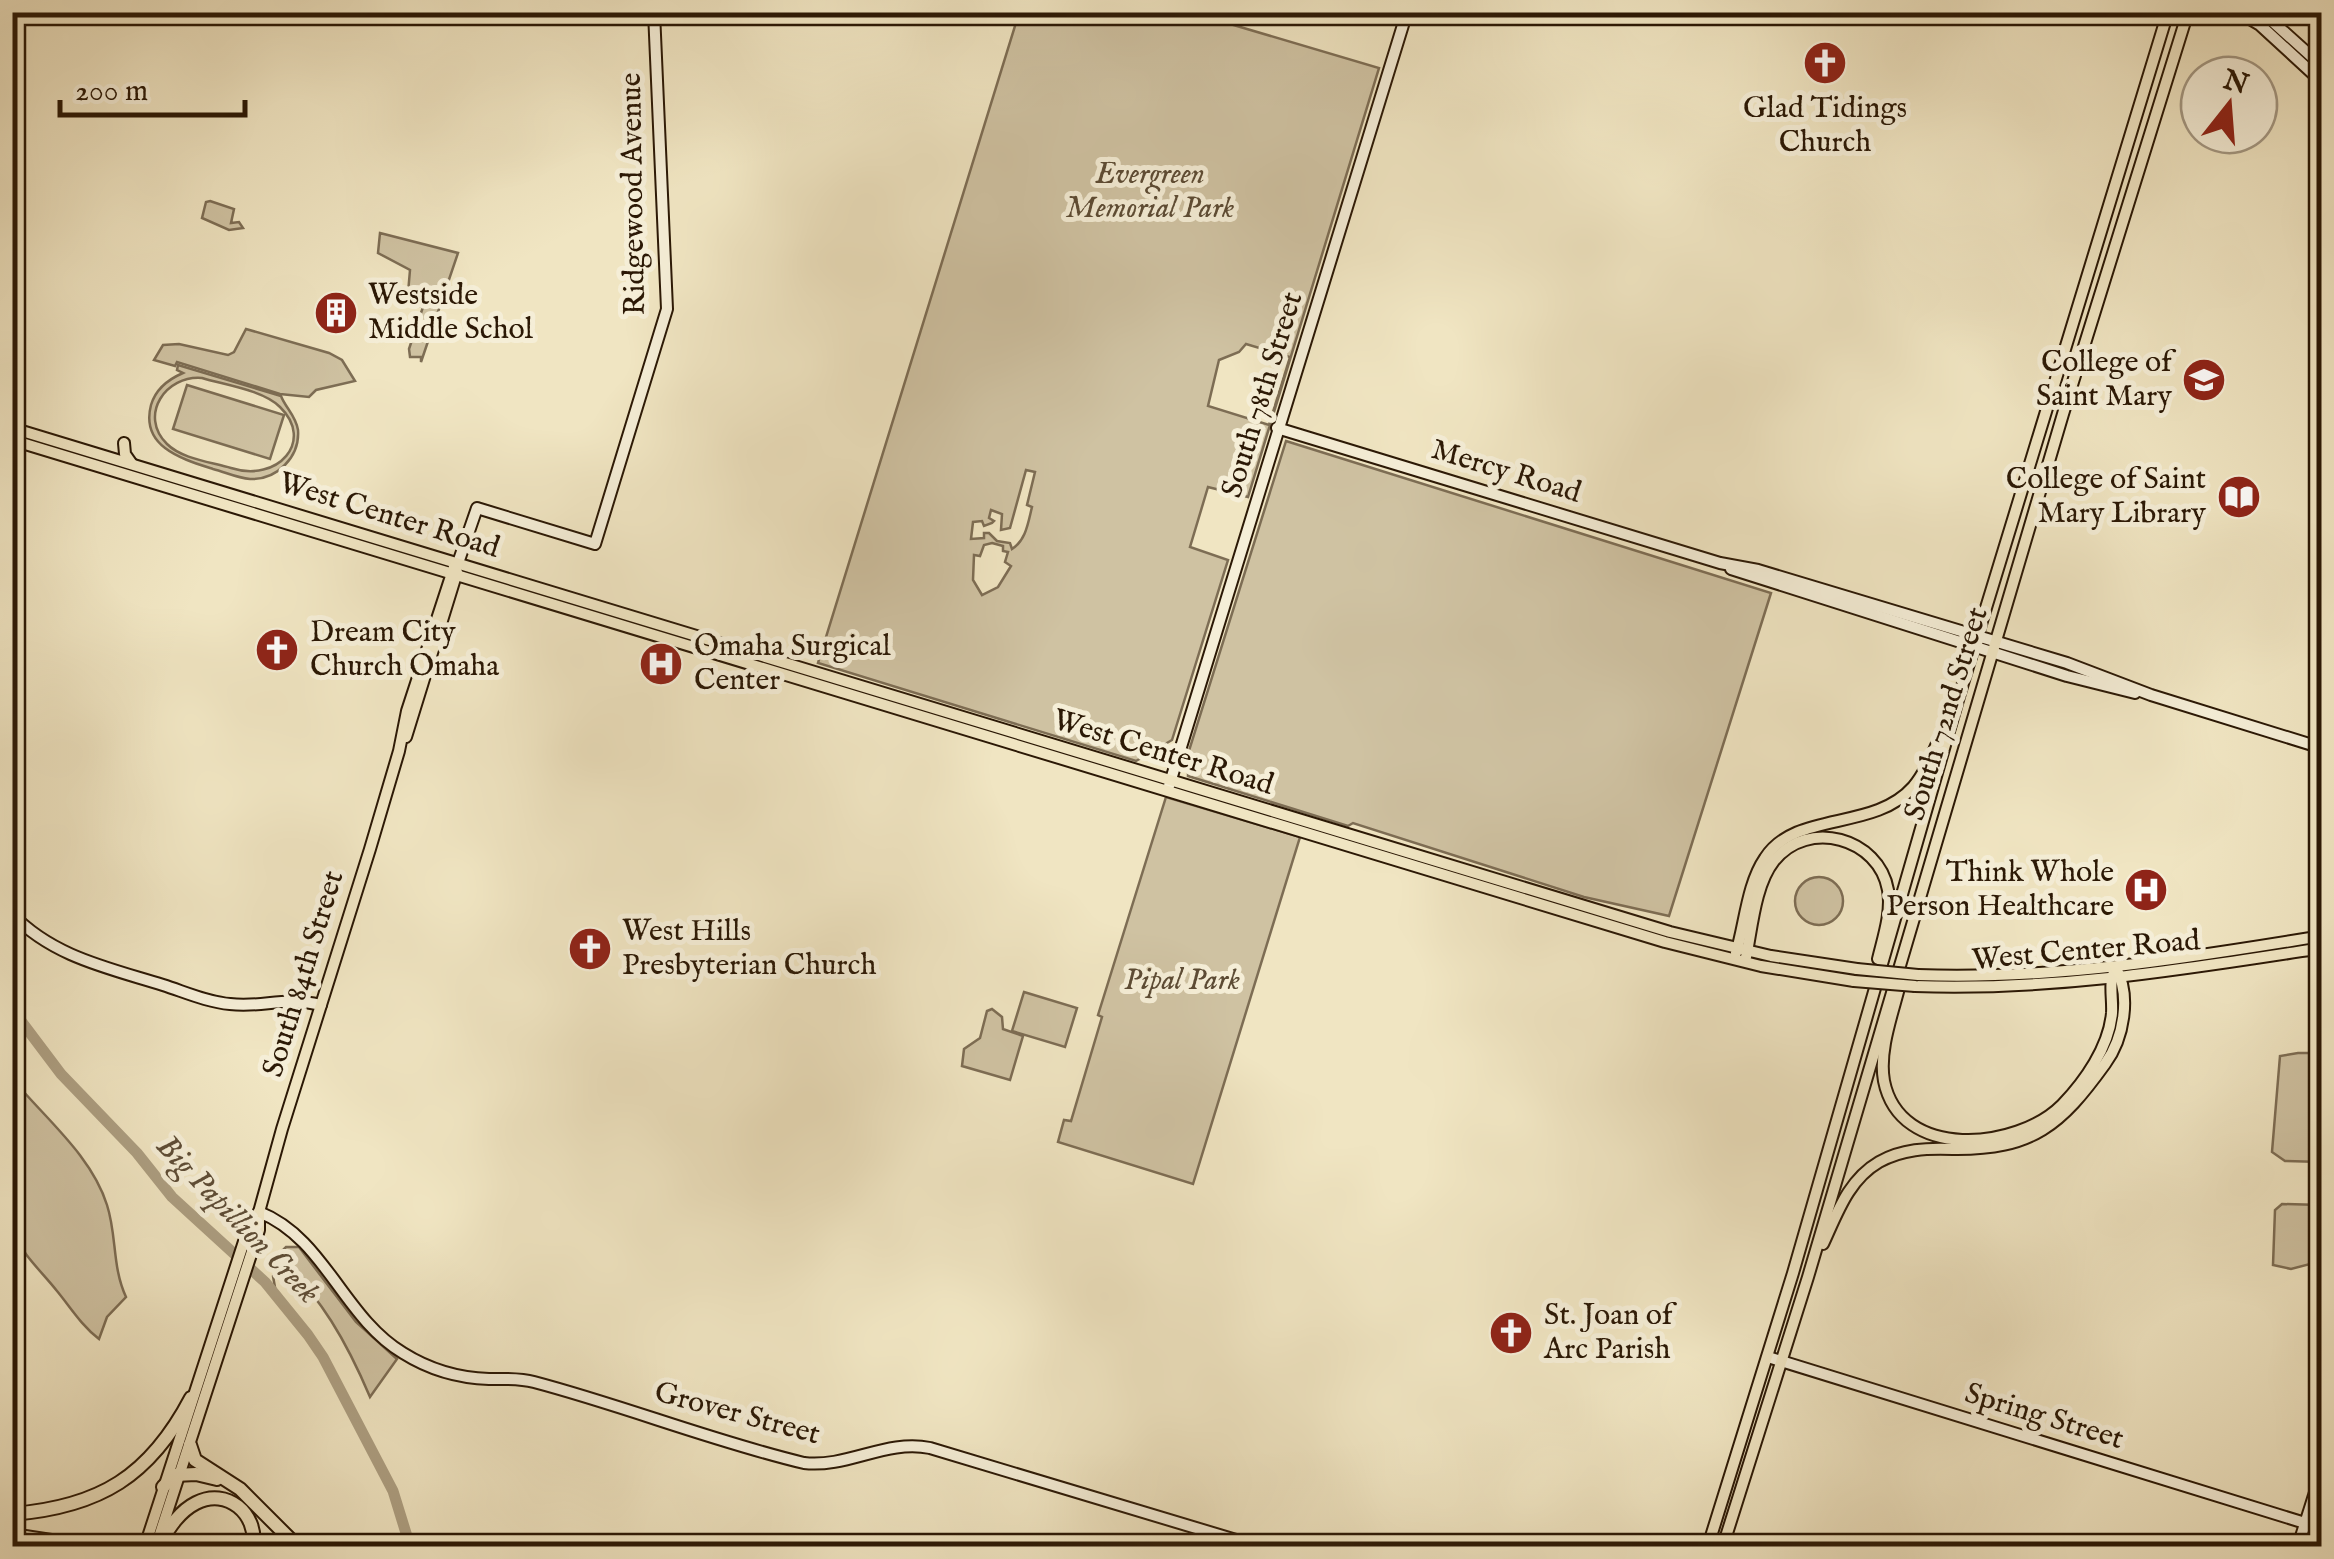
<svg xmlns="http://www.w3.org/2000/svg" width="2334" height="1559" viewBox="0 0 2334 1559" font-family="'IM FELL English',serif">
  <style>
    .green { fill: #cfc2a2; stroke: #7d6d54; stroke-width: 2.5; fill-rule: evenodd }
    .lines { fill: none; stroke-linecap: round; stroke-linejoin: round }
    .stream { stroke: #796950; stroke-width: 2.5 }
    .river { stroke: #ad9f82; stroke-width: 11 }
    .secondary-casing { stroke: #2b1805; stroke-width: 14 }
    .primary-casing { stroke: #2b1805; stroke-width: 14 }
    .highway-casing { stroke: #2b1805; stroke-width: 16 }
    .secondary { stroke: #f5eed7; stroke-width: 10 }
    .primary { stroke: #f0e5c2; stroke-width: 10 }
    .highway { stroke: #f0e5c2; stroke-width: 12 }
    .primary-bridge-casing { stroke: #2b1805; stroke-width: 14; stroke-linecap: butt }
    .primary-bridge { stroke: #f0e5c2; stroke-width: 10 }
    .labels { text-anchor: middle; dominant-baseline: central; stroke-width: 10; stroke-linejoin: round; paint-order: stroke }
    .poi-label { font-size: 30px; fill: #2b1805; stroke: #f5eed7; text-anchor: start }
    .park-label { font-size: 30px; font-style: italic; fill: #5c4b34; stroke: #f5eed7 }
    .street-label { font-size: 30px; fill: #2b1805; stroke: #f5eed7 }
    .water-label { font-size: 32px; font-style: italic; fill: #5f4e37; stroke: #f5eed7 }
  </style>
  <rect width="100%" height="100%" fill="#f0e5c2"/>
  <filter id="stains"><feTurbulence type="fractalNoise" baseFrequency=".002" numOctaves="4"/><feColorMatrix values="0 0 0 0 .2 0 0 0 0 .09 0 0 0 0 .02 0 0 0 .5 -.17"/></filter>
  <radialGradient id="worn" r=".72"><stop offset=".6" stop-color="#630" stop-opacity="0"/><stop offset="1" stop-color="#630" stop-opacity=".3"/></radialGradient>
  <g class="green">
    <path d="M1019,13H1193L1379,68L1248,497L1208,487L1190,547L1228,560L1172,740L1136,761L818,663ZM1246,344L1290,357L1269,425L1208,406L1219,360L1239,352ZM1026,470L1035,472L1027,505L1032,507C1028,523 1026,540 1012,549L1010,543L997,541L989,533H984V538L971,539L973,522L982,521L984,526L992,523L994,521L989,518L991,510L1002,514L1001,530L1010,528ZM992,543L1003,546V551L1008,552L1005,562L1011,566L998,587L982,595L973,580L974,555L980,556L984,545Z"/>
    <polygon points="210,201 234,209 231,223 239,222 243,228 229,230 202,218 206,202"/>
    <polygon points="380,233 458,253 421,362 421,357 410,357 409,349 423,307 398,298 400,292 408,293 410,270 378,253"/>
    <polygon points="246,329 329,353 342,360 355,381 316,390 309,397 280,394 177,362 175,366 154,360 163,345 179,344 228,355 234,352"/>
    <path d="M178,365L281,396C285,407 296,416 298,430C300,457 277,480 250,479C237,478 225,472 213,469C182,459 140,447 151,405C156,388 169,379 183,373L177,370ZM202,378C225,385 263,390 280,407C315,441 278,483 231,468C211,462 182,459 167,444C138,415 166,375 202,378Z"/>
    <polygon points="187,385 284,415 270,459 173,429"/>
    <polygon points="1286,441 1771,593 1669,916 1584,897 1353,823 1348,826 1188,776 1188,754"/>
    <polygon points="1166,797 1300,837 1193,1184 1058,1142 1064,1120 1071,1121 1102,1017 1098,1015"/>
    <circle cx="1819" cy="901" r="24"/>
    <polygon points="1024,992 1077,1008 1065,1047 1012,1031"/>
    <polygon points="992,1009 1002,1017 1003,1029 1023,1036 1010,1080 962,1066 964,1049 980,1038 987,1011"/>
    <polygon points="2298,1053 2321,1053 2321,1162 2285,1161 2272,1152 2280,1056"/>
    <path d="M12,1084L23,1091C53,1125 93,1160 107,1205C117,1236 112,1267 126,1297L107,1317L99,1339C81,1325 71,1308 57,1291C41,1271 24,1256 13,1233Z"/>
    <polygon points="2282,1204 2321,1205 2321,1259 2318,1262 2291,1269 2273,1265 2275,1210"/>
    <path d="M286,1247H299L356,1322L397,1359L370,1397C348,1345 320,1293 276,1257Z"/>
  </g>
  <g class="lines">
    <polyline class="stream" points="273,1276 276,1293"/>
    <polyline class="river" points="12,1009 61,1074 137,1153 172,1197 265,1282 308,1335 323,1357 393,1491 410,1546"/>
    <g class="secondary-casing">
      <g id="secondary">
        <polyline points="2238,12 2260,25 2322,82"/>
        <polyline points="2262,12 2322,66"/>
        <polyline points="1277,428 1720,563 1758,570 2067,663 2151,695 2322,748"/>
        <polyline points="458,563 477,508 595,544 667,309 654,12"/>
        <polyline points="1731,569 2067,676 2135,693"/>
        <polyline points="1169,786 1407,12"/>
        <path d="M12,914C53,957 109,968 163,985C185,992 207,1002 230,1004C264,1008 282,996 321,1005"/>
        <path d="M259,1212C325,1238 343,1317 403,1353C430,1370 458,1378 489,1379C504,1379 519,1378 534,1382C625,1406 712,1441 804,1463C848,1468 886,1439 930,1448L1256,1546"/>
        <polyline points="1768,1357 2305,1523"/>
        <polyline points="2298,1546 2322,1470"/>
      </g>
    </g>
    <g class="primary-casing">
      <g id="primary">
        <polyline points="12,428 1670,932 1771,956 1857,969"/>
        <polyline points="12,440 1665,942 1761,966 1854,981"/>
        <polyline points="124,443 125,454 132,464"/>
        <polyline points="406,737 457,572"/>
        <path d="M1736,953C1745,924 1747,884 1765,858C1796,810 1873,832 1913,787C1928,769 1935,746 1945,726"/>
        <path d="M1746,957C1752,928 1755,885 1774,861C1808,818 1879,838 1888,890C1892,912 1883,938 1878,959"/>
        <path d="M1918,975C2055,980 2187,958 2322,936"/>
        <path d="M1902,976C1895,1008 1878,1048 1884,1081C1900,1161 2017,1150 2062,1105C2085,1081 2109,1047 2112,1013C2113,997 2108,982 2116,968"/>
        <path d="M1915,986C2053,991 2186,969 2322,948"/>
        <path d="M1823,1244C1837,1214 1848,1180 1879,1162C1902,1149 1927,1148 1953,1149C2033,1150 2061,1125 2105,1064C2124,1038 2131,996 2116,968"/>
        <polyline points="158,1540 259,1230 259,1212 282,1129 370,849 399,751 407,711 454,567"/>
        <polyline points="145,1546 250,1223 258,1213"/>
        <polyline points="1708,1546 1793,1273 1960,693 2168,12"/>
        <polyline points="1723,1546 1808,1277 2063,414 2188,12"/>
      </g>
    </g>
    <g class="highway-casing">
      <g id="highway">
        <polyline points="190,1445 195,1460 240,1489 297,1546"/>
        <polyline points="163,1487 175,1475 196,1474 217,1479"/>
        <path d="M12,1514C100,1507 150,1476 191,1398"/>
        <polyline points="12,1535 84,1546"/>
        <path d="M158,1546C168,1530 178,1512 196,1503C227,1487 258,1514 253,1546"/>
      </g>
    </g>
    <use href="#secondary" class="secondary"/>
    <use href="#primary" class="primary"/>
    <use href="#highway" class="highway"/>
    <g class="primary-bridge-casing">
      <g id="primary-bridge">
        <polyline points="1857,969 1918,975"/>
        <polyline points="1854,981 1915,986"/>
      </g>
    </g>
    <use href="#primary-bridge" class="primary-bridge"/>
  </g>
  <defs>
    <g id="church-disc" transform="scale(2.25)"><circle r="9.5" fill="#8f2418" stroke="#f5eed7"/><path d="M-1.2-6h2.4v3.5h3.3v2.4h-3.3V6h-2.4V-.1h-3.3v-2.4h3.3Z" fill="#fff"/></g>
    <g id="building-disc" transform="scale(2.25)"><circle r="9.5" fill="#8f2418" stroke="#f5eed7"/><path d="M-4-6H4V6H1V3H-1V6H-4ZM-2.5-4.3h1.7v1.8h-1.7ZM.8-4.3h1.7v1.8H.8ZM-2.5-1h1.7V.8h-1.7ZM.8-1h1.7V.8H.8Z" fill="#fff"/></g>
    <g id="university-disc" transform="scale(2.25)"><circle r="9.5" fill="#8f2418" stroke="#f5eed7"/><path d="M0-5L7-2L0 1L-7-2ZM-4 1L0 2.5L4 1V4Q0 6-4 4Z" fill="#fff"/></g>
    <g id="library-disc" transform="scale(2.25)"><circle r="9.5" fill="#8f2418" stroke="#f5eed7"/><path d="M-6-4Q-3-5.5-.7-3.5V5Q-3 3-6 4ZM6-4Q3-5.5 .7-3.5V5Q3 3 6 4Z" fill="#fff"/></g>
    <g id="hospital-disc" transform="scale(2.25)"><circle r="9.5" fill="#8f2418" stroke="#f5eed7"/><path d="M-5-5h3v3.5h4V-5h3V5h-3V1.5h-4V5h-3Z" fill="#fff"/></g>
  </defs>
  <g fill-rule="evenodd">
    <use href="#church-disc" x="1825" y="63"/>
    <use href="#building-disc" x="336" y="313"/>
    <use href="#university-disc" x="2204" y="380"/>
    <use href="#library-disc" x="2239" y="497"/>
    <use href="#church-disc" x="277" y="650"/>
    <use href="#hospital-disc" x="661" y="664"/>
    <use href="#hospital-disc" x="2146" y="890"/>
    <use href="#church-disc" x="590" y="949"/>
    <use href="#church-disc" x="1511" y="1333"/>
  </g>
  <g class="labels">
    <g class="poi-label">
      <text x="1825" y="109" text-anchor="middle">Glad Tidings<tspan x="1825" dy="34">Church</tspan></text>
      <text x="368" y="296">Westside<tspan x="368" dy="34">Middle Schol</tspan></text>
      <text x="2172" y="363" text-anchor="end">College of<tspan x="2172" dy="34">Saint Mary</tspan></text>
      <text x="2206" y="480" text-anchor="end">College of Saint<tspan x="2206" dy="34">Mary Library</tspan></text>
      <text x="310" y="633">Dream City<tspan x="310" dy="34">Church Omaha</tspan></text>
      <text x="694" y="647">Omaha Surgical<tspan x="694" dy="34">Center</tspan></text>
      <text x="2114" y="873" text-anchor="end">Think Whole<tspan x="2114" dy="34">Person Healthcare</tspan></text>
      <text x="622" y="932">West Hills<tspan x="622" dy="34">Presbyterian Church</tspan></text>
      <text x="1544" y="1316">St. Joan of<tspan x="1544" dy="34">Arc Parish</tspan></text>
    </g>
    <g class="park-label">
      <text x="1150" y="175">Evergreen<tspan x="1150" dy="34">Memorial Park</tspan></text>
      <text x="1182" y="981">Pipal Park</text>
    </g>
    <g class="street-label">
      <text transform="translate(634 194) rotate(-91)">Ridgewood Avenue</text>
      <text transform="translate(1263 395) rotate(-73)">South 78th Street</text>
      <text transform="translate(1506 472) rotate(17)">Mercy Road</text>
      <text transform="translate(389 516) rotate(17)">West Center Road</text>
      <text transform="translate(1947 714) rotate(-73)">South 72nd Street</text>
      <text transform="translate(1163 753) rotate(17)">West Center Road</text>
      <text transform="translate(2086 951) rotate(-5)">West Center Road</text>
      <text transform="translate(304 974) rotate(-73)">South 84th Street</text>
      <text transform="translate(737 1414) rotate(15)">Grover Street</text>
      <text transform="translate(2044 1417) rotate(17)">Spring Street</text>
    </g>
    <g class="water-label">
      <text transform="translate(237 1220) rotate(46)">Big Papillion Creek</text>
    </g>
  </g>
  <rect width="2334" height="1559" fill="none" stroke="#f0e5c2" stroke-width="50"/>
  <rect x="15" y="15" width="2304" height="1529" fill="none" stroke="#2b1805" stroke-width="5"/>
  <rect x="25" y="25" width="2284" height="1509" fill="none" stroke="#2b1805" stroke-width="2.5"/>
  <g transform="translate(2229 105) rotate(17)"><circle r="48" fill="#f5eed7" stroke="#a49883" stroke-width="2.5"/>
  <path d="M0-8L18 38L0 25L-18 38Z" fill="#8f2418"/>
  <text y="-15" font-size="28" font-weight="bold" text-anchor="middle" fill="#2b1805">N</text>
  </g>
  <path d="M60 100v15h185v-15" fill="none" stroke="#2b1805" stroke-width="5"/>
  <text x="75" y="100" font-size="30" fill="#2b1805" stroke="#f5eed7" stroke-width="8" paint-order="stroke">200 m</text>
  <rect width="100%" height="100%" filter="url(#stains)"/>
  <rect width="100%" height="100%" fill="url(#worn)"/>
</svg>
